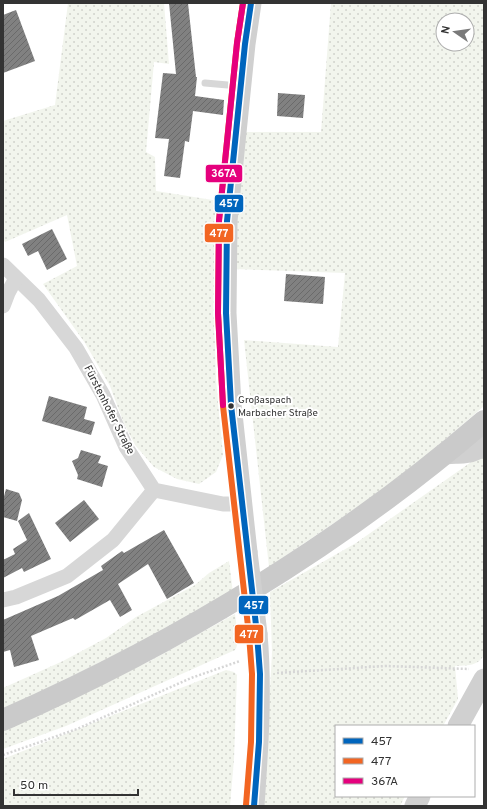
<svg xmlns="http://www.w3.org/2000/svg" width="487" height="809" viewBox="0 0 487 809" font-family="Overpass,sans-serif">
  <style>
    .green { fill: url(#green-dots); fill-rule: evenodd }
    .building { fill: url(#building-hatch) }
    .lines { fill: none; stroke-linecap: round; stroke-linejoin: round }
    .path { stroke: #d6d6d6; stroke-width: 2.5; stroke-dasharray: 2 2; stroke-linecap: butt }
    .lane { stroke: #d7d7d7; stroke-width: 7 }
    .street { stroke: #d7d7d7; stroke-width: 15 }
    .secondary { stroke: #d0d0d0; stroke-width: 21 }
    .primary { stroke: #cacaca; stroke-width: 22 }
    .secondary-bridge { stroke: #d0d0d0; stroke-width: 21 }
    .bus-1-casing { stroke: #fff; stroke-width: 9 }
    .bus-2-casing { stroke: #fff; stroke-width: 9 }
    .bus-3-casing { stroke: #fff; stroke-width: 9 }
    .bus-1 { stroke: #0065bd; stroke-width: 6 }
    .bus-2 { stroke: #f26522; stroke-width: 6 }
    .bus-3 { stroke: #e5007d; stroke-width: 6 }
    .bus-dot { fill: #333; stroke: #fff; stroke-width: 1.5 }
    .labels { text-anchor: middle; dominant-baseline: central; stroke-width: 4; stroke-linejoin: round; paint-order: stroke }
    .bus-label { font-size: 10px; fill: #333; stroke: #fff; text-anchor: start }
    .street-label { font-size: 11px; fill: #333; stroke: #fff }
    .line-badge { stroke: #fff; stroke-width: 1.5 }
    .badge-label { font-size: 11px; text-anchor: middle; font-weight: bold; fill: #fff }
  </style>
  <defs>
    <pattern id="green-dots" width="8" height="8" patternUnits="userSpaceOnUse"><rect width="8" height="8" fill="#f2f5ed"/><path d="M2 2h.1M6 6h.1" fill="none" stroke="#d0d2cc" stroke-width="1.8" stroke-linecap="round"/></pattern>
    <pattern id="building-hatch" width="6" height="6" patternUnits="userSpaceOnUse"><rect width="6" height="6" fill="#818181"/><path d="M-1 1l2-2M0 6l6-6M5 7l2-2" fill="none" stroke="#6a6a6a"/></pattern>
  </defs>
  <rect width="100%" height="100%" fill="#fff"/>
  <g class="green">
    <polygon points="68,3 164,3 169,64 154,62 146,152 155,157 156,191 219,201 215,222 214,310 216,380 223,455 216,472 199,484 177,479 154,467 135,445 123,421 110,386 85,343 43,284 77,266 67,215 5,242 3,238 3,121 55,105"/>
    <path d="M331,3H484V406L433,450L374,496L269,567L244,340L338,347L345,273L233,269L244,132H321ZM443,20H467V44H443Z"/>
    <path d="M484,453V655C477,667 466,665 455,666L458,699L443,726H336V796H405L400,806H264L272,652L270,592L356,543Z"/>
    <polygon points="229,561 233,593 192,617 3,710 3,688 63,661 106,638 136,617 195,585 209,573"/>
    <path d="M235,614C236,624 241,642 235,650L66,726L3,749V730L150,661Z"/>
    <polygon points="226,670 234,672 237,675 234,759 230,806 3,806 3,759"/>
  </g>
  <g class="building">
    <polygon points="169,3 188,3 196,77 197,77 195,96 224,100 223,115 193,111 189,142 185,141 180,178 164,176 169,139 155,138 163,73 176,74"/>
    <polygon points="16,10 35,61 3,73 3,15"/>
    <polygon points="278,93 305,95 303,118 277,116"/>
    <polygon points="52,229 67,259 47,270 38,251 28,256 22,244"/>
    <polygon points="286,274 325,277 323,304 284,301"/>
    <polygon points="49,396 87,407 84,419 95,422 91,435 42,421"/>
    <polygon points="81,450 101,456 98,463 108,466 102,487 77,479 78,475 72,461 78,458"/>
    <polygon points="6,489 19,493 22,500 17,521 3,517 3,500"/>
    <polygon points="84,500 99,519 70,542 55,523"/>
    <polygon points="29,513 51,559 24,572 22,568 3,578 3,560 15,554 13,549 27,540 18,521"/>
    <polygon points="164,530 194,583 167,599 148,564 118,584 132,610 120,617 110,600 75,620 73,618 31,636 39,660 14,667 10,650 3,652 3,620 58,596 103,570 101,566 122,551 124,553"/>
  </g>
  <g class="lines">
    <g class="path">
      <polyline points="277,673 386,666 469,669"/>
      <polyline points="3,755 77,729 191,678 240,661"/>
    </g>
    <polyline class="lane" points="205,83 239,86"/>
    <g class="street">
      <polyline points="3,265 39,300 76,348 103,395 126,447 154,490 223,504 241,504"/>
      <polyline points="3,306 8,293 16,278"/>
      <polyline points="3,600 16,597 67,576 113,540 154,490"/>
    </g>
    <g class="secondary">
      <path d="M446,454C455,452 464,455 473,451C477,450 480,447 484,444"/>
      <polyline points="247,552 231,405 226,313 227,221 245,44 251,3"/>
      <polyline points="458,726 484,679"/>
      <path d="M254,806C258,748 262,691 257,634"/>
      <polyline points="415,806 420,796"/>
    </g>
    <path class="primary" d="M3,720C175,644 341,544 484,421"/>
    <polyline class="secondary-bridge" points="247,552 257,634"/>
    <g class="bus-1-casing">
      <polyline id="bus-1" points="251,3 245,44 227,221 226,313 231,405 257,634 260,674 259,742 254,806"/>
    </g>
    <g class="bus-2-casing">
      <polyline id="bus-2" points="243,3 237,43 219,220 218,313 223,406 249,635 252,674 251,742 246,805"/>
    </g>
    <g class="bus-3-casing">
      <polyline id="bus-3" points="223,405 218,313 219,221 237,43 243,3"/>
    </g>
    <use href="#bus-1" class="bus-1"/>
    <use href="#bus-2" class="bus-2"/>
    <use href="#bus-3" class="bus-3"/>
  </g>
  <circle class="bus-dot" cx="231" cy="406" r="3.5"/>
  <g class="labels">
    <g class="bus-label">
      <text x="238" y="400">Großaspach<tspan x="238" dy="13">Marbacher Straße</tspan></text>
    </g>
    <g class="street-label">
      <text transform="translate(109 410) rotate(63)">Fürstenhofer Straße</text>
    </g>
  </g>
  <g class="line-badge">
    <rect x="205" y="164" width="38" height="19" rx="4" fill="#e5007d"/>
    <rect x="214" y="194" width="30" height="19" rx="4" fill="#0065bd"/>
    <rect x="204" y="223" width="30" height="20" rx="4" fill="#f26522"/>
    <rect x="238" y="595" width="31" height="20" rx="4" fill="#0065bd"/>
    <rect x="234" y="624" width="30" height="20" rx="4" fill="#f26522"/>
  </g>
  <g class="badge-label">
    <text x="224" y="177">367A</text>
    <text x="229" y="207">457</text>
    <text x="219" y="237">477</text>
    <text x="254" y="609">457</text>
    <text x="249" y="638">477</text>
  </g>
  <rect width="487" height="809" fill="none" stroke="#333333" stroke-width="8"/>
  <rect x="335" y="725" width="140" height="72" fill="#ffffff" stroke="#adadad"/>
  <rect x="343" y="738" width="20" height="6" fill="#0065bd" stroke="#adadad"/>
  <text x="371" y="745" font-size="12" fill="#333333">457</text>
  <rect x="343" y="758" width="20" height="6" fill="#f26522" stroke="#adadad"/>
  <text x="371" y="765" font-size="12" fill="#333333">477</text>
  <rect x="343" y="778" width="20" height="6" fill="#e5007d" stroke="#adadad"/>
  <text x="371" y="785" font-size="12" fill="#333333">367A</text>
  <g transform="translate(455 32) rotate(283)"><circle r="19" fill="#ffffff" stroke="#adadad"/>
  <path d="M0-3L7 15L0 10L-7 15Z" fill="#7a7a7a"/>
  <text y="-6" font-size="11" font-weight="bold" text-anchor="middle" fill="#333333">N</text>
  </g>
  <path d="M14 789v6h124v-6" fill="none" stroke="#333333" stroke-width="2"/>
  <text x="20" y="789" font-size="12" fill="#333333" stroke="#ffffff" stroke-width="3" paint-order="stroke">50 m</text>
</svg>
